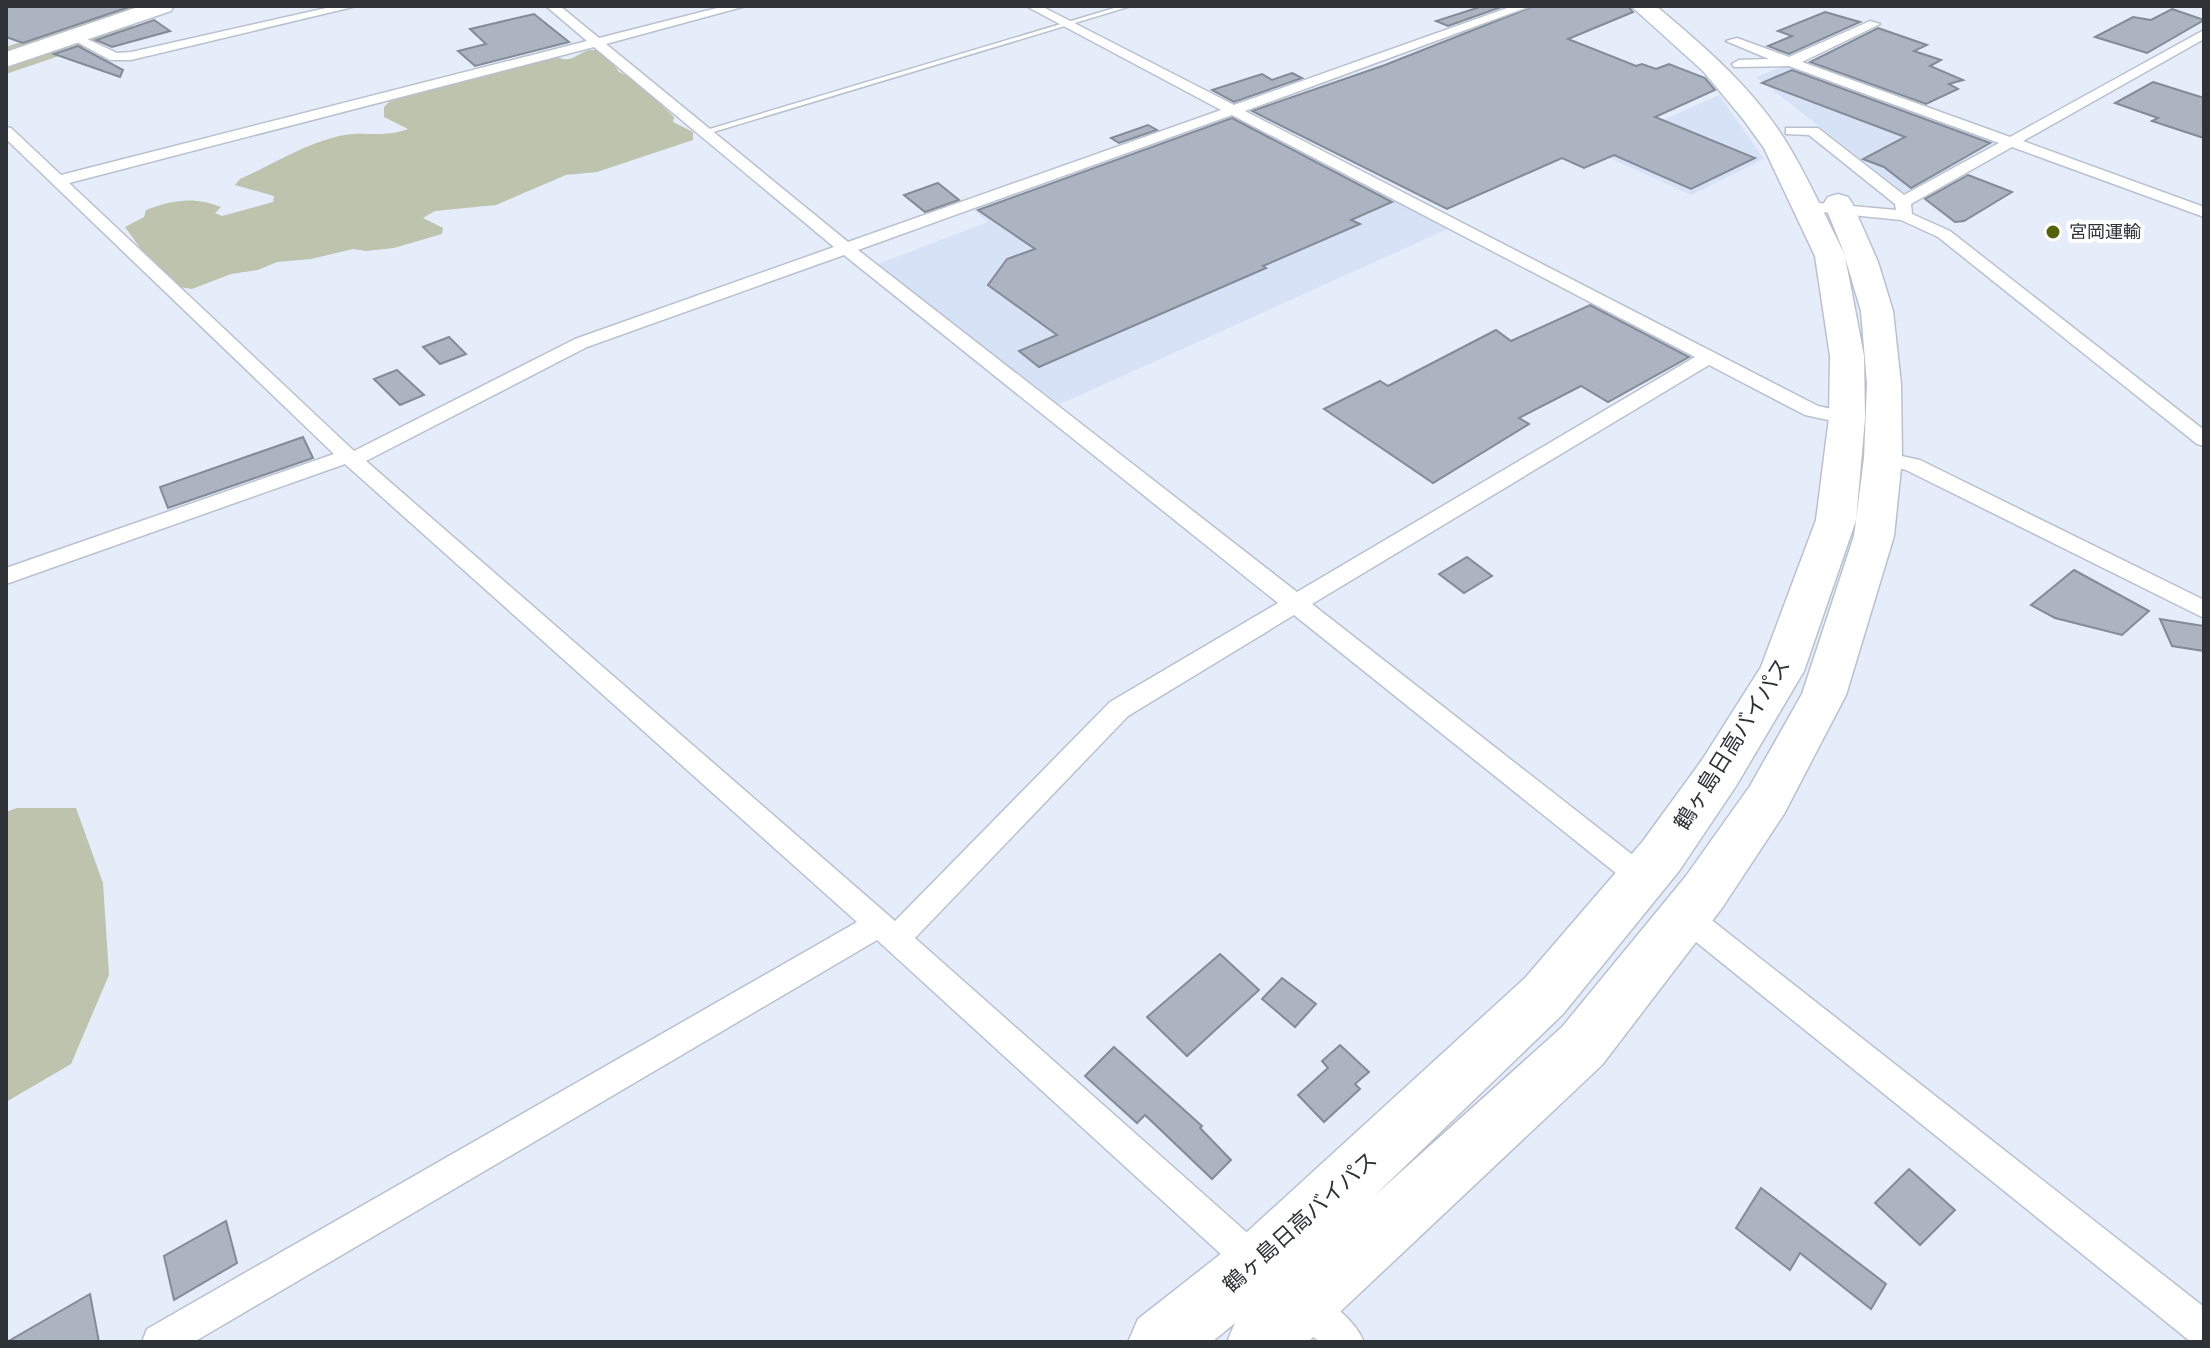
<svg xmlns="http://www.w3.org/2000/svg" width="2210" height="1348" viewBox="0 0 2210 1348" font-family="Cabin,'Noto Sans JP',sans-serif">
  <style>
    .built { fill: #d6e2f6 }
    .green { fill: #bdc3ad }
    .building { fill: #acb4c1; stroke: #848b98; stroke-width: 2 }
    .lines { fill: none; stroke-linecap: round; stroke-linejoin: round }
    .lane-casing { stroke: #b9c1ce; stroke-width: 3 }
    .street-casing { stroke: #b9c1ce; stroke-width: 3 }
    .highway-casing { stroke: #b9c1ce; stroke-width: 3 }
    .lane { fill: #fff; fill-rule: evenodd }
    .street { fill: #fff; fill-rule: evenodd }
    .highway { fill: #fff; fill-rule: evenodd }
    .poi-dot { fill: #546309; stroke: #fff; stroke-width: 3 }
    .labels { text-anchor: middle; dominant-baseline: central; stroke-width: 8; stroke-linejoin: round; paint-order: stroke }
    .far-poi-label { font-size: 18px; fill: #2e3136; stroke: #fff; text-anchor: start }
    .street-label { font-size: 22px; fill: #2e3136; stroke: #fff }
  </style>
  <rect width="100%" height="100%" fill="#e5edfb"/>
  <g class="built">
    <polygon points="1784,66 1789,66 1997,142 1905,193 1756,77"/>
    <polygon points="1719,95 1764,159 1691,195 1594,151"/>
    <polygon points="1231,114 1450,228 1056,406 875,265 988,222 969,207"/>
  </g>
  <g class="green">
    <polygon points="127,6 169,6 125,22 138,29 6,74 6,47"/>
    <path d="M589,50H597L610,59L619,72L633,78L674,117L673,122L693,132V140L597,172L566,175L496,205L435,211L423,218L443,228L442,234L394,248L366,251L353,249L311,259L277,262L258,270L231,274L192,289L178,287L143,252L125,227L144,217L146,210C172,200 194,196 221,207L215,213L222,216L273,202L274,196L235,185L240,179C274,164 302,145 339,136C365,130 381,139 408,129L384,117V107L390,101L534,60L558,57C570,64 578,53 589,50Z"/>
    <polygon points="17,808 76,808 103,883 109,975 71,1064 6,1102 6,812"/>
  </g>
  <g class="building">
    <polygon points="6,6 132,6 23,43 6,37"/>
    <polygon points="1483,6 1504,6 1448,26 1436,21"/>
    <polygon points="1534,6 1628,6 1633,12 1568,39 1636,66 1642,64 1656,69 1669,64 1705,78 1715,90 1655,117 1755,158 1691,189 1614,155 1584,168 1562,158 1447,209 1252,111 1385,65"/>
    <polygon points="2172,9 2204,20 2147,53 2095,37 2133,17 2151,20"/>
    <polygon points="1825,12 1860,22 1789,54 1768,46 1792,36 1778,31"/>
    <polygon points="534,14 569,42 475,66 458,51 486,44 470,29"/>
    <polygon points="154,20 170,31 112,47 96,40"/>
    <polygon points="1878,28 1927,45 1914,51 1941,60 1930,66 1963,80 1949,84 1958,89 1926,104 1810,62"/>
    <polygon points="78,46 123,70 120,77 54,54"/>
    <polygon points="1792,70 1990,143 1911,188 1884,167 1863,159 1905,137 1762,83"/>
    <polygon points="1292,73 1302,78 1234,102 1212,90 1262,74 1272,80"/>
    <polygon points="2153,82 2204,98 2204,138 2152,121 2158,118 2115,103"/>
    <polygon points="1232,118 1392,202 1351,220 1360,224 1263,266 1266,268 1039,367 1019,351 1057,335 988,285 1007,259 1035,249 978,210"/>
    <polygon points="1148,125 1157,130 1119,143 1111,138"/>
    <polygon points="1968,175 2012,192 1964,221 1955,222 1925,199"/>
    <polygon points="938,183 959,200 925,212 904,195"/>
    <polygon points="1590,305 1689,357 1608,402 1581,386 1519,418 1529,424 1433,483 1324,409 1380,381 1388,386 1496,330 1511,341"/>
    <polygon points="449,337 466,354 440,364 423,347"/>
    <polygon points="397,370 424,395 400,405 374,379"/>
    <polygon points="303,437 313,458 168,508 160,487"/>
    <polygon points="1467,557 1492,576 1464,593 1439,574"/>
    <polygon points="2074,570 2149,611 2122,635 2055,618 2031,605"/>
    <polygon points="2160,619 2204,626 2204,651 2172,646"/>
    <polygon points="1220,954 1259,990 1187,1056 1147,1017"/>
    <polygon points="1282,978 1316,1004 1295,1027 1262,999"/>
    <polygon points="1340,1045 1369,1072 1355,1084 1360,1089 1324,1122 1298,1095 1328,1068 1322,1061"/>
    <polygon points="1114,1047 1202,1126 1200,1128 1231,1160 1212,1179 1145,1115 1137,1123 1085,1076"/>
    <polygon points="1909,1169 1955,1210 1920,1245 1875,1203"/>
    <polygon points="1761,1188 1886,1284 1871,1309 1800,1253 1790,1270 1736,1228"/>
    <polygon points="226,1221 237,1263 174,1300 164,1256"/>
    <polygon points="90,1294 99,1342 7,1342"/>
  </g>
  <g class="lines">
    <g class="lane-casing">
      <polygon id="lane" points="1121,6 1131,6 710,133 703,131"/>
    </g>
    <g class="street-casing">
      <g id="street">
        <polygon points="335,6 357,6 131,60 110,60 68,37 74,33 117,53 131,52"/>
        <path d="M546,6H560L599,38L725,6H746L606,44L848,242L1221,110L1026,6H1041L1234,105L1513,6H1531L1245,111L1818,406L1854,414L1857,418L1847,424L1805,415L1709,365L1312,604L1652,870L1656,878L1652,886L1642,890L1632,886L1294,615L1128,716L915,938L1270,1253L1275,1265L1270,1277L1258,1282L1246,1277L877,940L194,1342H142L147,1329L857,922L345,464L6,584V568L334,454L6,139V127L11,128L61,175L587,41ZM594,47L834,247L575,339L354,451L69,183ZM1232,115L1695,357L1297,592L858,250ZM844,255L1278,603L1110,702L895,921L366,461L587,347Z"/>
        <polygon points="1870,21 1880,24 1802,62 2010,137 2204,30 2204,39 2023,141 2204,207 2204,217 2012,147 1911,204 1912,214 1950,231 2204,430 2204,446 2197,444 1938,237 1901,220 1802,210 1800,207 1808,202 1896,210 1895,204 1809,135 1786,134 1786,128 1818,128 1904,195 1999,143 1789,66 1734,67 1732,64 1739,60 1769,59 1726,41 1737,38 1789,57"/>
        <polygon points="1883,452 1920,460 2204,600 2204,618 1906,470 1876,462 1873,458 1876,454"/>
        <polygon points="1685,904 1695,907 2204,1307 2204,1342 2191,1342 1675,925 1671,916 1675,907"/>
        <path d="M1304,1287C1326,1297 1355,1320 1364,1342H1319L1292,1317L1286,1305L1292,1293Z"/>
      </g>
    </g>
    <g class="highway-casing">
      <g id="highway">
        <polygon points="141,6 174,6 171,11 6,67 6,52"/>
        <path d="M1631,6H1656C1706,48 1758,92 1791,150C1811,184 1827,220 1845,255L1824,203L1828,197L1838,194L1848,197L1852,203L1878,262L1893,311L1901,384L1902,458L1894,536L1846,695L1784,814L1722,908L1602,1065L1308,1342H1227L1235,1323L1212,1342H1128L1138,1319L1236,1242L1525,978L1643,841L1702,760L1761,667L1816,520L1829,418L1830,356L1815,256L1764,148L1743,119L1703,71ZM1845,257L1861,311L1867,384L1864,458L1854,536L1802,694L1750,786L1686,876L1562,1027L1373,1197L1563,1014L1679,871L1736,786L1804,671L1856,520L1865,418L1864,356Z"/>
      </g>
    </g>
    <use href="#lane" class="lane"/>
    <use href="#street" class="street"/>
    <use href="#highway" class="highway"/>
  </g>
  <circle class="poi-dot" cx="2053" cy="232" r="8"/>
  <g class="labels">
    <g class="far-poi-label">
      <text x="2069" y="232">宮岡運輸</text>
    </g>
    <g class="street-label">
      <text transform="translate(1732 744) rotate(-58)">鶴ヶ島日高バイパス</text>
      <text transform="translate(1300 1222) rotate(-42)">鶴ヶ島日高バイパス</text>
    </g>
  </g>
  <rect width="2210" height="1348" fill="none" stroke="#2e3136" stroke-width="16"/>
</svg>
